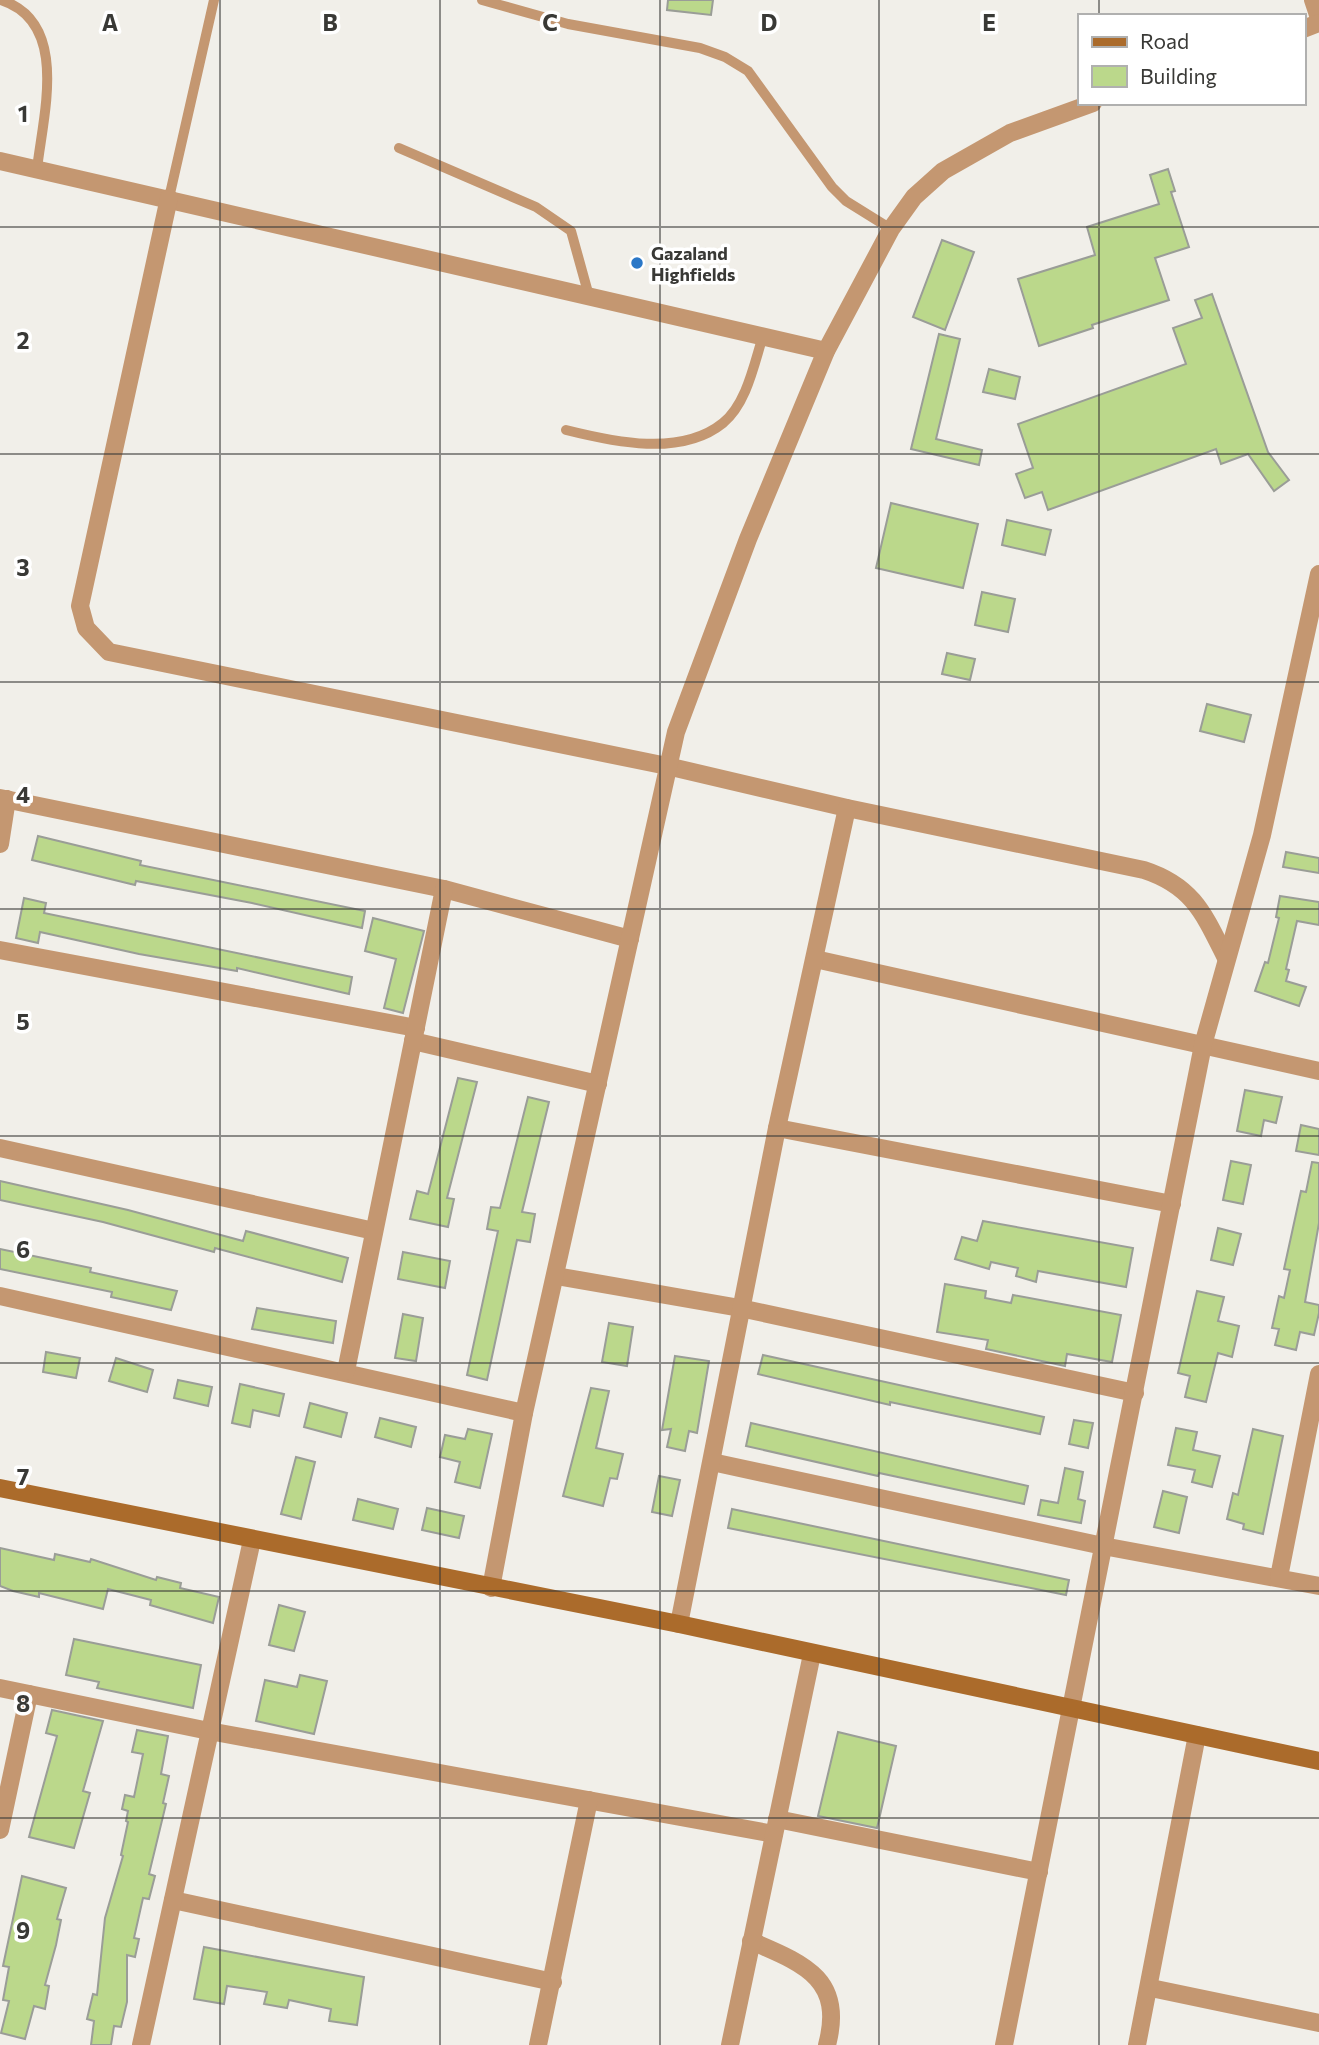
<svg xmlns="http://www.w3.org/2000/svg" width="1319" height="2045" viewBox="0 0 1319 2045" font-family="Commissioner,sans-serif">
  <style>
    .building { fill: #bbd88b; stroke: #9a9d97; stroke-width: 2 }
    .lines { fill: none; stroke-linecap: round; stroke-linejoin: round }
    .lane { stroke: #c49771; stroke-width: 10 }
    .street { stroke: #c49771; stroke-width: 18 }
    .secondary { stroke: #ab6b2b; stroke-width: 18 }
    .grid { fill: none; stroke: #393936; stroke-width: 2; stroke-opacity: 0.55 }
    .poi-dot { fill: #2a77c7; stroke: #fff; stroke-width: 2.5 }
    .labels { text-anchor: middle; dominant-baseline: central; stroke-width: 7; stroke-linejoin: round; paint-order: stroke }
    .poi-label { font-size: 18px; font-weight: bold; fill: #393936; stroke: #fff; text-anchor: start }
    .grid-label { font-size: 23px; text-anchor: middle; font-weight: bold; fill: #393936; stroke: #fff; stroke-width: 7; stroke-linejoin: round; paint-order: stroke }
  </style>
  <rect width="100%" height="100%" fill="#f1efe9"/>
  <g class="building">
    <polygon points="668,0 713,0 711,15 667,10"/>
    <polygon points="1168,169 1175,191 1171,192 1189,247 1155,258 1169,300 1092,325 1093,328 1039,346 1018,279 1095,255 1087,227 1159,204 1150,175"/>
    <polygon points="942,240 974,252 945,330 913,317"/>
    <polygon points="1212,294 1268,452 1289,480 1274,491 1248,454 1221,464 1216,449 1048,510 1042,492 1025,498 1016,474 1033,468 1018,424 1186,364 1173,328 1202,318 1195,300"/>
    <polygon points="939,334 960,339 936,439 982,450 979,465 911,449"/>
    <polygon points="989,369 1020,377 1015,399 983,392"/>
    <polygon points="891,503 978,524 963,588 876,568"/>
    <polygon points="1007,520 1051,530 1045,555 1002,545"/>
    <polygon points="982,592 1015,599 1008,632 975,625"/>
    <polygon points="947,653 975,659 970,680 942,674"/>
    <polygon points="1207,704 1251,715 1244,742 1200,731"/>
    <polygon points="38,836 141,861 140,865 365,911 362,928 252,903 136,881 135,885 32,860"/>
    <polygon points="1286,852 1319,858 1319,873 1283,867"/>
    <polygon points="1280,896 1319,902 1319,925 1297,921 1286,969 1289,970 1286,981 1306,987 1299,1006 1255,991 1265,962 1268,963 1279,918 1276,917"/>
    <polygon points="24,898 46,903 44,913 352,977 349,994 237,968 237,971 139,954 40,932 38,943 16,938"/>
    <polygon points="373,918 424,931 403,1013 384,1008 396,959 365,951"/>
    <polygon points="458,1078 477,1082 447,1198 454,1199 448,1227 410,1219 417,1191 428,1194"/>
    <polygon points="1245,1090 1282,1097 1276,1123 1264,1120 1261,1136 1237,1131"/>
    <polygon points="528,1097 549,1102 522,1212 535,1214 530,1242 517,1240 487,1380 467,1375 498,1231 487,1229 491,1207 500,1208"/>
    <polygon points="1301,1125 1319,1129 1319,1155 1296,1151"/>
    <polygon points="1231,1161 1251,1165 1243,1204 1223,1200"/>
    <polygon points="1312,1162 1319,1163 1319,1223 1305,1302 1319,1305 1319,1313 1314,1335 1300,1332 1296,1350 1275,1345 1279,1329 1272,1328 1279,1296 1284,1298 1290,1270 1284,1269 1301,1191 1306,1192"/>
    <polygon points="0,1181 128,1210 243,1241 246,1231 348,1258 342,1282 215,1248 214,1252 103,1222 0,1200"/>
    <polygon points="983,1221 1133,1248 1126,1287 1038,1271 1036,1282 1016,1276 1018,1268 991,1262 989,1269 955,1259 962,1237 977,1241"/>
    <polygon points="1218,1228 1241,1234 1233,1265 1211,1260"/>
    <polygon points="0,1249 91,1268 90,1272 177,1291 171,1310 111,1297 112,1292 0,1269"/>
    <polygon points="403,1252 450,1261 445,1288 398,1279"/>
    <polygon points="945,1284 986,1291 985,1298 1011,1303 1013,1295 1121,1315 1112,1362 1067,1354 1065,1366 986,1349 988,1340 937,1332"/>
    <polygon points="1197,1291 1224,1297 1218,1321 1239,1326 1232,1357 1218,1353 1206,1402 1185,1397 1190,1376 1178,1373"/>
    <polygon points="257,1308 336,1321 333,1343 252,1329"/>
    <polygon points="403,1314 423,1318 416,1361 395,1358"/>
    <polygon points="609,1323 633,1327 627,1366 602,1362"/>
    <polygon points="46,1352 80,1358 76,1378 43,1372"/>
    <polygon points="763,1355 1044,1417 1040,1434 890,1402 890,1405 758,1374"/>
    <polygon points="675,1356 709,1361 697,1433 689,1431 685,1451 667,1447 671,1429 662,1430"/>
    <polygon points="116,1358 153,1370 147,1392 109,1381"/>
    <polygon points="178,1380 212,1387 208,1406 174,1398"/>
    <polygon points="240,1384 284,1394 279,1416 253,1410 250,1427 232,1423"/>
    <polygon points="591,1388 609,1391 596,1448 623,1454 617,1479 610,1478 603,1506 563,1496"/>
    <polygon points="310,1403 347,1413 341,1437 304,1427"/>
    <polygon points="380,1418 416,1427 411,1447 375,1437"/>
    <polygon points="1074,1420 1093,1423 1088,1448 1069,1444"/>
    <polygon points="751,1423 1028,1486 1024,1504 879,1473 878,1476 746,1446"/>
    <polygon points="1176,1428 1197,1432 1193,1450 1220,1456 1212,1487 1192,1482 1195,1470 1168,1465"/>
    <polygon points="468,1429 492,1434 480,1488 455,1482 460,1462 440,1457 445,1435 465,1439"/>
    <polygon points="1253,1429 1283,1436 1263,1534 1243,1529 1244,1524 1227,1519 1233,1493 1238,1495"/>
    <polygon points="296,1457 315,1462 301,1519 281,1514"/>
    <polygon points="1065,1468 1083,1472 1078,1499 1085,1501 1081,1523 1038,1515 1041,1500 1058,1503"/>
    <polygon points="659,1476 680,1480 672,1516 652,1512"/>
    <polygon points="1163,1491 1187,1497 1179,1533 1154,1527"/>
    <polygon points="358,1499 398,1509 393,1529 353,1520"/>
    <polygon points="427,1508 464,1516 459,1538 422,1530"/>
    <polygon points="732,1509 1069,1580 1066,1595 728,1528"/>
    <polygon points="0,1548 54,1560 55,1554 90,1562 91,1559 156,1580 157,1577 181,1583 180,1588 219,1597 213,1623 150,1605 151,1600 108,1589 103,1609 39,1593 39,1597 13,1591 0,1586"/>
    <polygon points="279,1605 305,1612 294,1651 269,1645"/>
    <polygon points="74,1639 201,1665 193,1708 97,1688 99,1682 66,1675"/>
    <polygon points="300,1675 327,1681 314,1734 256,1721 265,1680 297,1687"/>
    <polygon points="52,1710 103,1721 83,1791 90,1793 74,1848 29,1837 57,1736 46,1733"/>
    <polygon points="137,1730 168,1736 161,1774 169,1776 163,1803 166,1804 149,1874 155,1876 149,1899 143,1898 134,1938 139,1939 135,1957 127,1955 127,2002 121,2027 114,2026 111,2045 91,2045 94,2021 87,2019 93,1994 97,1995 105,1918 123,1856 121,1855 128,1822 126,1821 128,1811 122,1809 125,1795 134,1797 143,1754 132,1752"/>
    <polygon points="838,1732 896,1746 877,1828 818,1816"/>
    <polygon points="22,1876 66,1888 57,1919 61,1920 56,1945 45,1985 49,1986 45,2009 34,2006 25,2039 1,2033 9,2001 3,2000 9,1967 3,1966"/>
    <polygon points="204,1947 364,1977 357,2025 329,2021 331,2009 289,2000 287,2008 264,2004 267,1992 227,1986 224,2004 194,1999"/>
  </g>
  <g class="lines">
    <g class="lane">
      <path d="M1,0C70,22 43,115 37,169"/>
      <polyline points="482,0 568,24 700,48 725,57 748,71 832,187 846,201 891,229"/>
      <polyline points="399,148 536,207 571,231 589,296"/>
      <polyline points="169,198 214,0"/>
      <path d="M566,430C614,442 681,457 723,423C747,403 754,364 763,336"/>
    </g>
    <g class="street">
      <polyline points="1313,0 1319,18"/>
      <polyline points="1303,29 1319,23"/>
      <polyline points="0,161 826,351"/>
      <path d="M169,198L80,606L86,628L109,652L667,766L847,808L1144,870C1193,886 1204,914 1226,958"/>
      <polyline points="0,798 444,889 630,939"/>
      <polyline points="0,844 7,799"/>
      <polyline points="0,950 416,1028"/>
      <polyline points="815,959 1319,1071"/>
      <polyline points="413,1041 598,1084"/>
      <polyline points="777,1128 1172,1204"/>
      <polyline points="0,1148 374,1231"/>
      <polyline points="556,1276 740,1308 1135,1393"/>
      <polyline points="0,1296 524,1413"/>
      <polyline points="346,1371 444,889"/>
      <polyline points="712,1462 1103,1546 1319,1586"/>
      <polyline points="1279,1577 1319,1374"/>
      <polyline points="491,1588 524,1413 676,732 748,539 826,351 891,229 914,197 943,171 1010,133 1093,103"/>
      <polyline points="679,1624 777,1128 847,808"/>
      <polyline points="0,1688 209,1731 774,1834"/>
      <polyline points="777,1819 1039,1872"/>
      <polyline points="0,1830 29,1694"/>
      <polyline points="173,1900 553,1982"/>
      <path d="M751,1941C802,1963 845,1978 827,2045"/>
      <polyline points="1151,1988 1319,2023"/>
      <polyline points="141,2045 252,1540"/>
      <polyline points="538,2045 589,1800"/>
      <polyline points="730,2045 812,1654"/>
      <polyline points="1004,2045 1203,1045 1262,835 1319,574"/>
      <polyline points="1137,2045 1197,1735"/>
    </g>
    <polyline class="secondary" points="0,1488 679,1624 1319,1761"/>
  </g>
  <path class="grid" d="M220,0V2045M440,0V2045M660,0V2045M879,0V2045M1099,0V16M1099,103V2045M0,227H1319M0,454H1319M0,682H1319M0,909H1319M0,1136H1319M0,1363H1319M0,1591H1319M0,1818H1319"/>
  <circle class="poi-dot" cx="637" cy="263" r="7"/>
  <g class="labels">
    <g class="poi-label">
      <text x="651" y="253">Gazaland<tspan x="651" dy="21">Highfields</tspan></text>
    </g>
  </g>
  <g class="grid-label">
    <text x="110" y="31">A</text>
    <text x="330" y="31">B</text>
    <text x="550" y="31">C</text>
    <text x="769" y="31">D</text>
    <text x="989" y="31">E</text>
    <text x="23" y="122">1</text>
    <text x="23" y="349">2</text>
    <text x="23" y="576">3</text>
    <text x="23" y="803">4</text>
    <text x="23" y="1030">5</text>
    <text x="23" y="1258">6</text>
    <text x="23" y="1485">7</text>
    <text x="23" y="1712">8</text>
    <text x="23" y="1939">9</text>
  </g>
  <rect x="1078" y="14" width="228" height="91" fill="#ffffff" stroke="#b0b0af" stroke-width="2"/>
  <rect x="1092" y="37" width="35" height="10" fill="#ab6b2b" stroke="#b0b0af" stroke-width="2"/>
  <text x="1140" y="49" font-size="21" fill="#393936">Road</text>
  <rect x="1092" y="66" width="35" height="21" fill="#bbd88b" stroke="#b0b0af" stroke-width="2"/>
  <text x="1140" y="84" font-size="21" fill="#393936">Building</text>
</svg>
